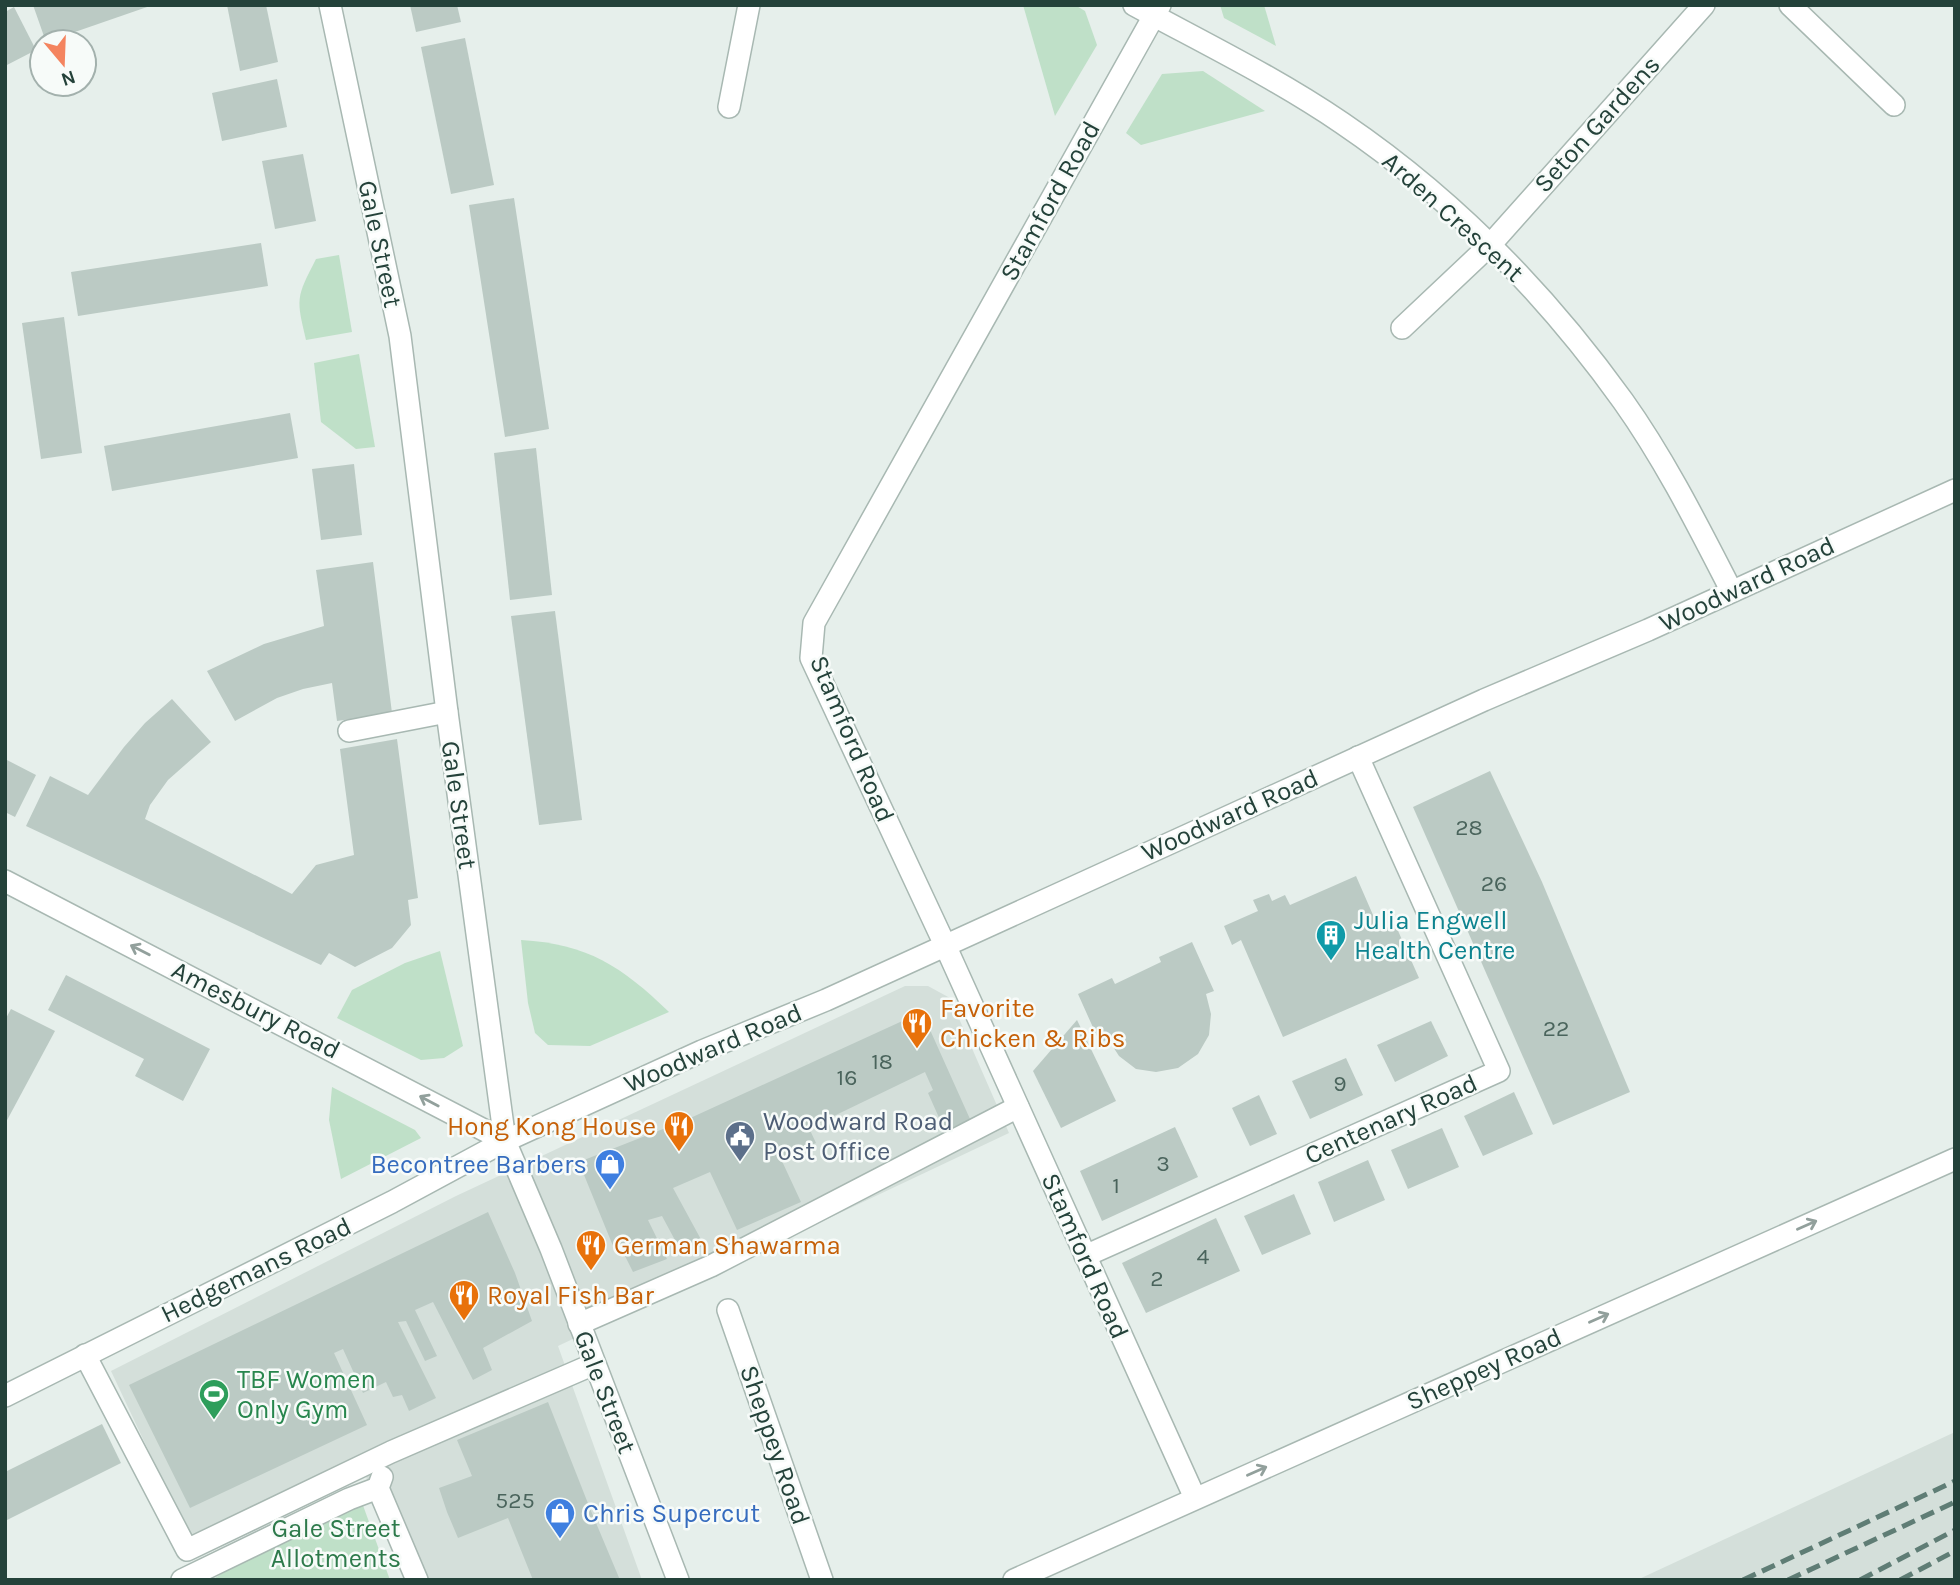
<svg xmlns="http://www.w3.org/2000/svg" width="1960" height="1585" viewBox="0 0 1960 1585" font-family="Karla,sans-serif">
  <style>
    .built { fill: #d4dfda }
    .green { fill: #bfe0c8 }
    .building { fill: #bbcac4 }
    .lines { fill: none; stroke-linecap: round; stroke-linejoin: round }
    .minor-casing { stroke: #a8b8b2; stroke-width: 24 }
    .minor { stroke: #fff; stroke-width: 21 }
    .rail { stroke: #5f7d75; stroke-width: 5; stroke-dasharray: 14 7; stroke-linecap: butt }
    .oneway { stroke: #92a09c }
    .labels { text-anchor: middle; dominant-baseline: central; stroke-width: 5; stroke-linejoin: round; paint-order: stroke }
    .number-label { font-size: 23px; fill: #4a645c }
    .street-label { font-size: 26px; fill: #24423a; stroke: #f7fbf9 }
    .culture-label { font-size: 26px; fill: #0d838f; stroke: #f7fbf9; text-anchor: start }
    .food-label { font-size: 26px; fill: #c56008; stroke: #f7fbf9; text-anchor: start }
    .service-label { font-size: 26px; fill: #4e5e75; stroke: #f7fbf9; text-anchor: start }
    .shop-label { font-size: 26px; fill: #366cbe; stroke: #f7fbf9; text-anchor: end }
    .leisure-label { font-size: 26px; fill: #27864d; stroke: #f7fbf9; text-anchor: start }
    .park-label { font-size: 26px; fill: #2d7a4b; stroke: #f7fbf9 }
  </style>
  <rect width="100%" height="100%" fill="#e6efeb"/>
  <g class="built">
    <polygon points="905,986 928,986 950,998 1009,1133 558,1346 642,1580 406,1580 361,1464 191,1541 111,1371 456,1196"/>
    <polygon points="1955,1432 1955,1580 1637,1580"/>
  </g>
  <g class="green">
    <polygon points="1023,5 1075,5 1085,11 1097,45 1055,116"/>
    <polygon points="1220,5 1264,5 1276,46 1224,18"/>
    <polygon points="1203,71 1265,111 1141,145 1126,133 1162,74"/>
    <path d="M339,255L352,332L306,340C296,298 296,298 316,259Z"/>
    <polygon points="359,354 375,447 356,449 321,422 314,363"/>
    <path d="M521,940C588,944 621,966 669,1012L590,1046L548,1045L535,1033L528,1003Z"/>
    <polygon points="440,951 463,1046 444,1058 421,1060 337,1018 352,990 405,963"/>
    <polygon points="332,1087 415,1130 421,1138 341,1179 329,1120"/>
    <polygon points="356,1486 390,1580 212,1580"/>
  </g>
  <g class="building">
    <polygon points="33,5 150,5 150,6 46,42"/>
    <polygon points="227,5 266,5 278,62 240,71"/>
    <polygon points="410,5 457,5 461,22 416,32"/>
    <polygon points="14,7 36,50 5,66 5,12"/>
    <polygon points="465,38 494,185 451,194 421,47"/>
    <polygon points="277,79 287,127 222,141 212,93"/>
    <polygon points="303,154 316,221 275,229 262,161"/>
    <polygon points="514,198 549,429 505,437 469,205"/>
    <polygon points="261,243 268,286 78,316 71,272"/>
    <polygon points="64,317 82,453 41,459 22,323"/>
    <polygon points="290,413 298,458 112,491 104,446"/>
    <polygon points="536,448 552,595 510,600 494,453"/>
    <polygon points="354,464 362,535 321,540 312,469"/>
    <polygon points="373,562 392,713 337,721 332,683 303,689 277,698 235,721 207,671 264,644 324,626 316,570"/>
    <polygon points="555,611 582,820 539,825 511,616"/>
    <polygon points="172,699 211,742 168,780 150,805 145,819 292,894 316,865 354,855 340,749 397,739 418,898 408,900 411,925 392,948 355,967 329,953 321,965 26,826 50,776 88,795 124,747 145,723"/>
    <polygon points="5,759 36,775 15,817 5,812"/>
    <polygon points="1490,771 1542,882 1630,1092 1553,1125 1413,807"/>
    <polygon points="1356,876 1380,931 1395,924 1419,978 1283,1037 1241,940 1232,945 1224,926 1258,911 1253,900 1269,894 1272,901 1285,895 1290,905"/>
    <polygon points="1192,942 1214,991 1206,994 1211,1014 1209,1035 1198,1054 1178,1068 1156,1072 1136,1069 1119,1056 1108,1039 1100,1043 1078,994 1112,978 1115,984 1161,962 1159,957"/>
    <polygon points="66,975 210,1049 183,1101 135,1076 144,1059 48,1010"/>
    <polygon points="11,1009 55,1031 5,1124 5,1020"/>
    <polygon points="922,1012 970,1119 945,1131 928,1093 933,1090 925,1072 809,1128 816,1143 781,1159 801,1202 737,1230 710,1172 673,1188 704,1245 683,1255 662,1216 648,1220 667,1259 633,1272 619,1244 613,1246 582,1170 584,1160 686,1120"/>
    <polygon points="1077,1020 1116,1101 1061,1128 1033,1071"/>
    <polygon points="1431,1021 1448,1056 1395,1082 1377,1045"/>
    <polygon points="1346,1058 1363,1095 1310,1119 1292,1081"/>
    <polygon points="1514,1092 1533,1134 1483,1156 1464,1116"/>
    <polygon points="1259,1095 1277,1134 1250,1146 1232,1108"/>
    <polygon points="1175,1127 1198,1177 1102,1221 1080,1171"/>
    <polygon points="1442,1128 1459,1167 1408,1189 1391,1150"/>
    <polygon points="1368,1160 1385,1200 1334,1222 1318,1182"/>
    <polygon points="1294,1194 1311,1234 1262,1255 1244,1216"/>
    <polygon points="488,1212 515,1273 532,1321 483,1348 492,1370 473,1380 433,1302 415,1310 437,1356 425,1361 406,1321 398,1322 436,1398 409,1411 402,1395 393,1397 386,1382 363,1393 343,1349 334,1353 367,1425 190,1508 129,1385"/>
    <polygon points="1216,1218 1240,1271 1146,1313 1122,1263"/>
    <polygon points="548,1402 591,1511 620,1580 533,1580 508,1518 458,1538 447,1512 439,1488 472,1476 457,1440"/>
    <polygon points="102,1424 121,1463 5,1521 5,1472"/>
  </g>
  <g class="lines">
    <g class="minor-casing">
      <g id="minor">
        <polyline points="330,5 400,336 447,712 505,1141 551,1249 678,1580"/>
        <path d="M1134,5C1204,43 1276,78 1342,123C1451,197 1546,294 1623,401C1665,460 1698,526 1731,590"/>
        <polyline points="1160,5 814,623 811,658 945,945 1195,1498"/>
        <polyline points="1790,5 1894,105"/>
        <polyline points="729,107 749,5"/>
        <polyline points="1402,328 1491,244 1704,5"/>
        <polyline points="349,731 447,712"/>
        <polyline points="5,881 505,1141"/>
        <polyline points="1085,1256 1499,1071 1358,757"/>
        <polyline points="728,1310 822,1580"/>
        <polyline points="579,1324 711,1266 1018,1107"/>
        <polyline points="85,1355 187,1550 391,1452 594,1364"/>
        <polyline points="5,1396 392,1202 505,1141 702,1051 826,1000 1484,700 1648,630 1955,490"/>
        <polyline points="382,1477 378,1488 417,1580"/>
        <polyline points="182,1580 349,1499 378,1488"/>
        <polyline points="1014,1580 1955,1159"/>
      </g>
    </g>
    <use href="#minor" class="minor"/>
    <g class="rail">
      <polyline points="1743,1580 1955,1481"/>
      <polyline points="1788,1580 1955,1502"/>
      <polyline points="1860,1580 1955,1530"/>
      <polyline points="1900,1580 1955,1551"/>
    </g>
  </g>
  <defs><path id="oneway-shaft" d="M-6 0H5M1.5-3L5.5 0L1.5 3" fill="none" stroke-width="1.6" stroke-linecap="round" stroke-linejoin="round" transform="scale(1.75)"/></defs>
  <g class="oneway">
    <use href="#oneway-shaft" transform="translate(140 950) rotate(-153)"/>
    <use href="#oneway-shaft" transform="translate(429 1101) rotate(-152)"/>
    <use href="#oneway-shaft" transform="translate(1807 1225) rotate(-24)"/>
    <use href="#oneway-shaft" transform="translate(1599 1318) rotate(-24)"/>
    <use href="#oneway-shaft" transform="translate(1257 1471) rotate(-24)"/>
  </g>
  <defs>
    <g id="building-pin" transform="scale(1.575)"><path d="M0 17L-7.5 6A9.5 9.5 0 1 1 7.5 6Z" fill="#0f9aa8" stroke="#f7fbf9"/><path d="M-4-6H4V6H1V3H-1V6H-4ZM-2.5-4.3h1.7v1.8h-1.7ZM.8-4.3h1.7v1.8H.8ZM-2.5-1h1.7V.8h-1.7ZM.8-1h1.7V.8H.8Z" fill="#fff"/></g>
    <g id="restaurant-pin" transform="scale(1.575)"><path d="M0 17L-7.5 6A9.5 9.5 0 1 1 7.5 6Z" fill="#e8710a" stroke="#f7fbf9"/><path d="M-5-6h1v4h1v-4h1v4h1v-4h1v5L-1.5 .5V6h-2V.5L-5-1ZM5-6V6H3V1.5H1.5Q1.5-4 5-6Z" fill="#fff"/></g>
    <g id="civic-pin" transform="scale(1.575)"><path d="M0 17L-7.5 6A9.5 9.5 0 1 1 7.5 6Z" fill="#5c6f8a" stroke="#f7fbf9"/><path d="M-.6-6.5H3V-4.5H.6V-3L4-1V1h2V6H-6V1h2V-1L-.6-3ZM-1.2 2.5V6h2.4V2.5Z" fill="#fff"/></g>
    <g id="shop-pin" transform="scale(1.575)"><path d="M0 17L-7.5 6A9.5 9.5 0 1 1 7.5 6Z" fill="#3f7fe0" stroke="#f7fbf9"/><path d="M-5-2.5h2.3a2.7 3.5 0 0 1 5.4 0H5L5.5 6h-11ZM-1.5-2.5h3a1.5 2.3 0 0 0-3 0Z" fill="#fff"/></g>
    <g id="stadium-pin" transform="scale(1.575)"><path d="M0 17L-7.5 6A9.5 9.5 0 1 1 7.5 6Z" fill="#2e9e5b" stroke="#f7fbf9"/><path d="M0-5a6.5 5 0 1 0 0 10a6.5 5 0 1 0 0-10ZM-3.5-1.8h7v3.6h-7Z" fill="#fff"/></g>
  </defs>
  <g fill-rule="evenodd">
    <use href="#building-pin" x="1331" y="935"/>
    <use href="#restaurant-pin" x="917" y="1023"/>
    <use href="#restaurant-pin" x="679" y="1126"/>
    <use href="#civic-pin" x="740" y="1136"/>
    <use href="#shop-pin" x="610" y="1164"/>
    <use href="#restaurant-pin" x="591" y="1245"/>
    <use href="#restaurant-pin" x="464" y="1295"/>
    <use href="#stadium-pin" x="214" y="1394"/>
    <use href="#shop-pin" x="560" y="1513"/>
  </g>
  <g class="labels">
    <g class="number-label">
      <text x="1469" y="827">28</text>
      <text x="1494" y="883">26</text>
      <text x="1556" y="1028">22</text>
      <text x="882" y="1061">18</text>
      <text x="847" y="1077">16</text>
      <text x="1340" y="1083">9</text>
      <text x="1163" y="1163">3</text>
      <text x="1116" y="1185">1</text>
      <text x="1203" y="1256">4</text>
      <text x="1157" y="1278">2</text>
      <text x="515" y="1500">525</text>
    </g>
    <g class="street-label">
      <text transform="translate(1597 124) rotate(-48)">Seton Gardens</text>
      <text transform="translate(1050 201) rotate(-61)">Stamford Road</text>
      <text transform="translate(1453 217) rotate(42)">Arden Crescent</text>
      <text transform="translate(380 244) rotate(78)">Gale Street</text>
      <text transform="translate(1747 584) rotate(-25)">Woodward Road</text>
      <text transform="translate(852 739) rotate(67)">Stamford Road</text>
      <text transform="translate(459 805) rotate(82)">Gale Street</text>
      <text transform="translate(1230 815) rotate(-24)">Woodward Road</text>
      <text transform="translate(256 1010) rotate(27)">Amesbury Road</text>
      <text transform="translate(713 1048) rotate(-23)">Woodward Road</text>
      <text transform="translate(1391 1119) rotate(-24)">Centenary Road</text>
      <text transform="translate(1085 1256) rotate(66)">Stamford Road</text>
      <text transform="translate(256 1270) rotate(-26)">Hedgemans Road</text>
      <text transform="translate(1484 1369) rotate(-24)">Sheppey Road</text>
      <text transform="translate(605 1392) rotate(69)">Gale Street</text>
      <text transform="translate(775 1445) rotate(71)">Sheppey Road</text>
    </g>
    <g class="culture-label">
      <text x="1354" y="920">Julia Engwell<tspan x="1354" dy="30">Health Centre</tspan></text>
    </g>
    <g class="food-label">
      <text x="940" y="1008">Favorite<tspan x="940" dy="30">Chicken &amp; Ribs</tspan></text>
      <text x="656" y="1126" text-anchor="end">Hong Kong House</text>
      <text x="614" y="1245">German Shawarma</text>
      <text x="487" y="1295">Royal Fish Bar</text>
    </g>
    <g class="service-label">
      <text x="763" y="1121">Woodward Road<tspan x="763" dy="30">Post Office</tspan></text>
    </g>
    <g class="shop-label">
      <text x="587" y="1164">Becontree Barbers</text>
      <text x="583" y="1513" text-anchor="start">Chris Supercut</text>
    </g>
    <g class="leisure-label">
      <text x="237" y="1379">TBF Women<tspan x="237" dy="30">Only Gym</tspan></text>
    </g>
    <g class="park-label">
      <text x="336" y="1528">Gale Street<tspan x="336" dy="30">Allotments</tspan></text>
    </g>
  </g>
  <rect width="1960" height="1585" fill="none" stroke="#24423a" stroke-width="14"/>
  <g transform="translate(63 63) rotate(161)"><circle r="33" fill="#f7fbf9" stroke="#a3b1ad" stroke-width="2"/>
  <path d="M0-5L12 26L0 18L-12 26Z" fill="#f4845f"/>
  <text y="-10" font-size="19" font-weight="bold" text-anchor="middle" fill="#24423a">N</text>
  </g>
</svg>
